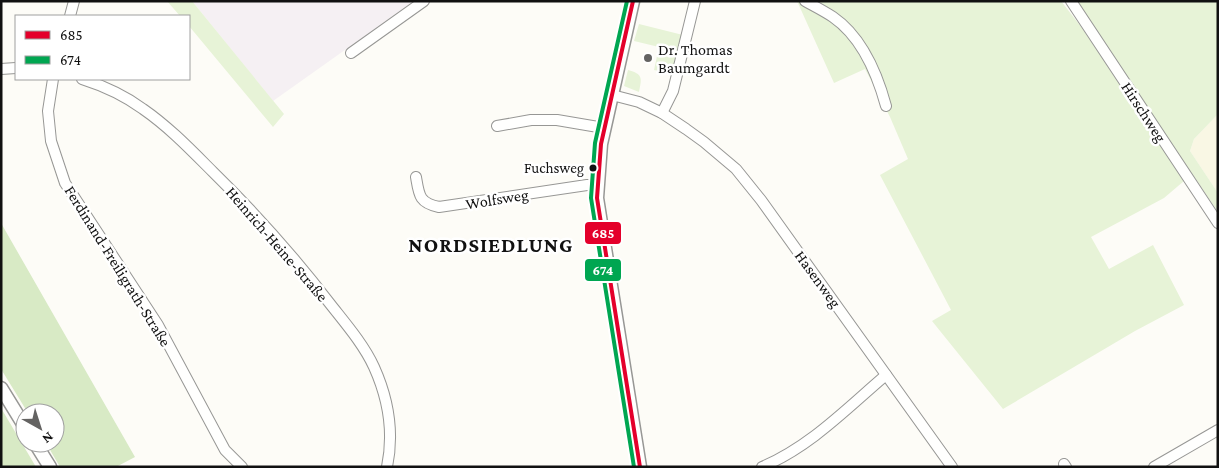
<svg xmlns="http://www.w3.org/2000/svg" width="1219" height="468" viewBox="0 0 1219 468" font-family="'Crimson Pro',serif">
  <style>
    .industrial { fill: #f5f0f3 }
    .farmland { fill: #f9f7e4 }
    .green { fill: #e7f3d7 }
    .forest { fill: #d8eac5 }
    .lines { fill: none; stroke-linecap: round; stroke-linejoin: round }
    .minor-casing { stroke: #979795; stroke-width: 12 }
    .tertiary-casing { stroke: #979795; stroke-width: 15 }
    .minor { stroke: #fffffe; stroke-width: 10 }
    .tertiary { stroke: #fffffe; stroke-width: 12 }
    .bus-1-casing { stroke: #fff; stroke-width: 8 }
    .bus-2-casing { stroke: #fff; stroke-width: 8 }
    .bus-1 { stroke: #e4002b; stroke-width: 4 }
    .bus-2 { stroke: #00a651; stroke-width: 4 }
    .poi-dot { fill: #646362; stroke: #fff; stroke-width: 2 }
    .bus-dot { fill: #111; stroke: #fff; stroke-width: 2 }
    .labels { text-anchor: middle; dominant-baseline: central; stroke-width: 5; stroke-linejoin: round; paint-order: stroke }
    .bus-label { font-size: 15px; fill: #111; stroke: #fff; text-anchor: end }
    .poi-label { font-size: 16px; fill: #111; stroke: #fff; text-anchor: start }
    .street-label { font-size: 16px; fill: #111; stroke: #fff }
    .district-label { font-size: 21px; font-weight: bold; letter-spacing: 1px; fill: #111; stroke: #fff }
    .line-badge { stroke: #fff; stroke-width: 2 }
    .badge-label { font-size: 14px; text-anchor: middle; font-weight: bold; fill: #fff }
  </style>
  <rect width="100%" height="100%" fill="#fdfcf7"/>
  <polygon class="industrial" points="192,1 414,1 273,101"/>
  <polygon class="farmland" points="1218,114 1218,193 1190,151 1194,139"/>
  <g class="green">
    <polygon points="167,1 192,1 284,114 273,127 189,26 189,16 180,16"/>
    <polygon points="797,1 1061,1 1082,28 1184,181 1164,198 1091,237 1109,269 1153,245 1184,305 1135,331 1003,409 932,321 951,310 880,175 908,159 890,117 865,69 834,83"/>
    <polygon points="1075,1 1218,1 1218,114 1194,139 1190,151 1218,193 1218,212"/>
    <polygon points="639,24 683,35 674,74 654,70 659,47 634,41"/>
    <path d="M628,70C643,74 642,78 639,92L624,86Z"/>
  </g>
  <g class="forest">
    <polygon points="1,223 135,457 116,467 60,467 46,443 55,443 55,413 28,413 1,369"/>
    <polygon points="1,408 36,467 1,467"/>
  </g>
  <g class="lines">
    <g class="minor-casing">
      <g id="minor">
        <path d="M805,1C814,6 824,11 833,17C862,37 877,73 886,106"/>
        <polyline points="1071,1 1218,223"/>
        <polyline points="70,16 74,1"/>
        <polyline points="351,53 424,1"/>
        <polyline points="1,69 16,68"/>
        <polyline points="53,79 48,111 51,141 65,183 158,325 225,450 242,467"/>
        <path d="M82,79C104,86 124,95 143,109C169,127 191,150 213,172C255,213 295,258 331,305C346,324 364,345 374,367C388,398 394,433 387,467"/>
        <polyline points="612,95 639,102 662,113 686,129 704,142 736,169 761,200 952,467"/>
        <polyline points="662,113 673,91 695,1"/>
        <polyline points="497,126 531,120 557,120 604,128"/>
        <path d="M416,177C419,195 419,203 439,207L587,185H597"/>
        <polyline points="1064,464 1066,467"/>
        <path d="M762,467C811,446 846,409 886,375"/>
        <polyline points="1154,467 1218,430"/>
      </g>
    </g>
    <g class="tertiary-casing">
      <g id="tertiary">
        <polyline points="633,1 601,144 597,198 640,467"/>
        <polyline points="1,388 25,427"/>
        <polyline points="35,443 50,467"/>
      </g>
    </g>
    <use href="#minor" class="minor"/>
    <use href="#tertiary" class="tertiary"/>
    <g class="bus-1-casing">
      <polyline id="bus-1" points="633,1 601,144 597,198 640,467"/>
    </g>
    <g class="bus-2-casing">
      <polyline id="bus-2" points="627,1 595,143 591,198 634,467"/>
    </g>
    <use href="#bus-1" class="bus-1"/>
    <use href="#bus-2" class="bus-2"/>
  </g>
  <circle class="poi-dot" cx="648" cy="58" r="5"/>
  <circle class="bus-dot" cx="593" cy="168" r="4.5"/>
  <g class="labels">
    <g class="bus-label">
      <text x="584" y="168">Fuchsweg</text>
    </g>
    <g class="poi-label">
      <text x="658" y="49">Dr. Thomas<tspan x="658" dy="18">Baumgardt</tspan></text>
    </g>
    <g class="street-label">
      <text transform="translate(1144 112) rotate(57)">Hirschweg</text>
      <text transform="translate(497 199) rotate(-9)">Wolfsweg</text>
      <text transform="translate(277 244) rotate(49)">Heinrich-Heine-Straße</text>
      <text transform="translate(118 266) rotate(58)">Ferdinand-Freiligrath-Straße</text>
      <text transform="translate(818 279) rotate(54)">Hasenweg</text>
    </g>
    <g class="district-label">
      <text x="491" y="245">NORDSIEDLUNG</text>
    </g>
  </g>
  <g class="line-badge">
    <rect x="584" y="221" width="38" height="24" rx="5" fill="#e4002b"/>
    <rect x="584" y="258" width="38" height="24" rx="5" fill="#00a651"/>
  </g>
  <g class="badge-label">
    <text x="603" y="238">685</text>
    <text x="603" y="275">674</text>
  </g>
  <rect width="1219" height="468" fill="none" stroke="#111111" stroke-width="5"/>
  <rect x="15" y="15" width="175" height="65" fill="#ffffff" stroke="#a0a0a0"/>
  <rect x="25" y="31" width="25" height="8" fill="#e4002b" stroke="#a0a0a0"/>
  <text x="60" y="40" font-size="15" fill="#111111">685</text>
  <rect x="25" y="56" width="25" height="8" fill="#00a651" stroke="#a0a0a0"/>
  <text x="60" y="65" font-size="15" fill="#111111">674</text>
  <g transform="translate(40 428) rotate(141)"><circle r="24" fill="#ffffff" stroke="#a0a0a0"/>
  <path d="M0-4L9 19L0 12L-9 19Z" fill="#646362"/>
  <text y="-8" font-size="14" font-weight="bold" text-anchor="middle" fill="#111111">N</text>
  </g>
</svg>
